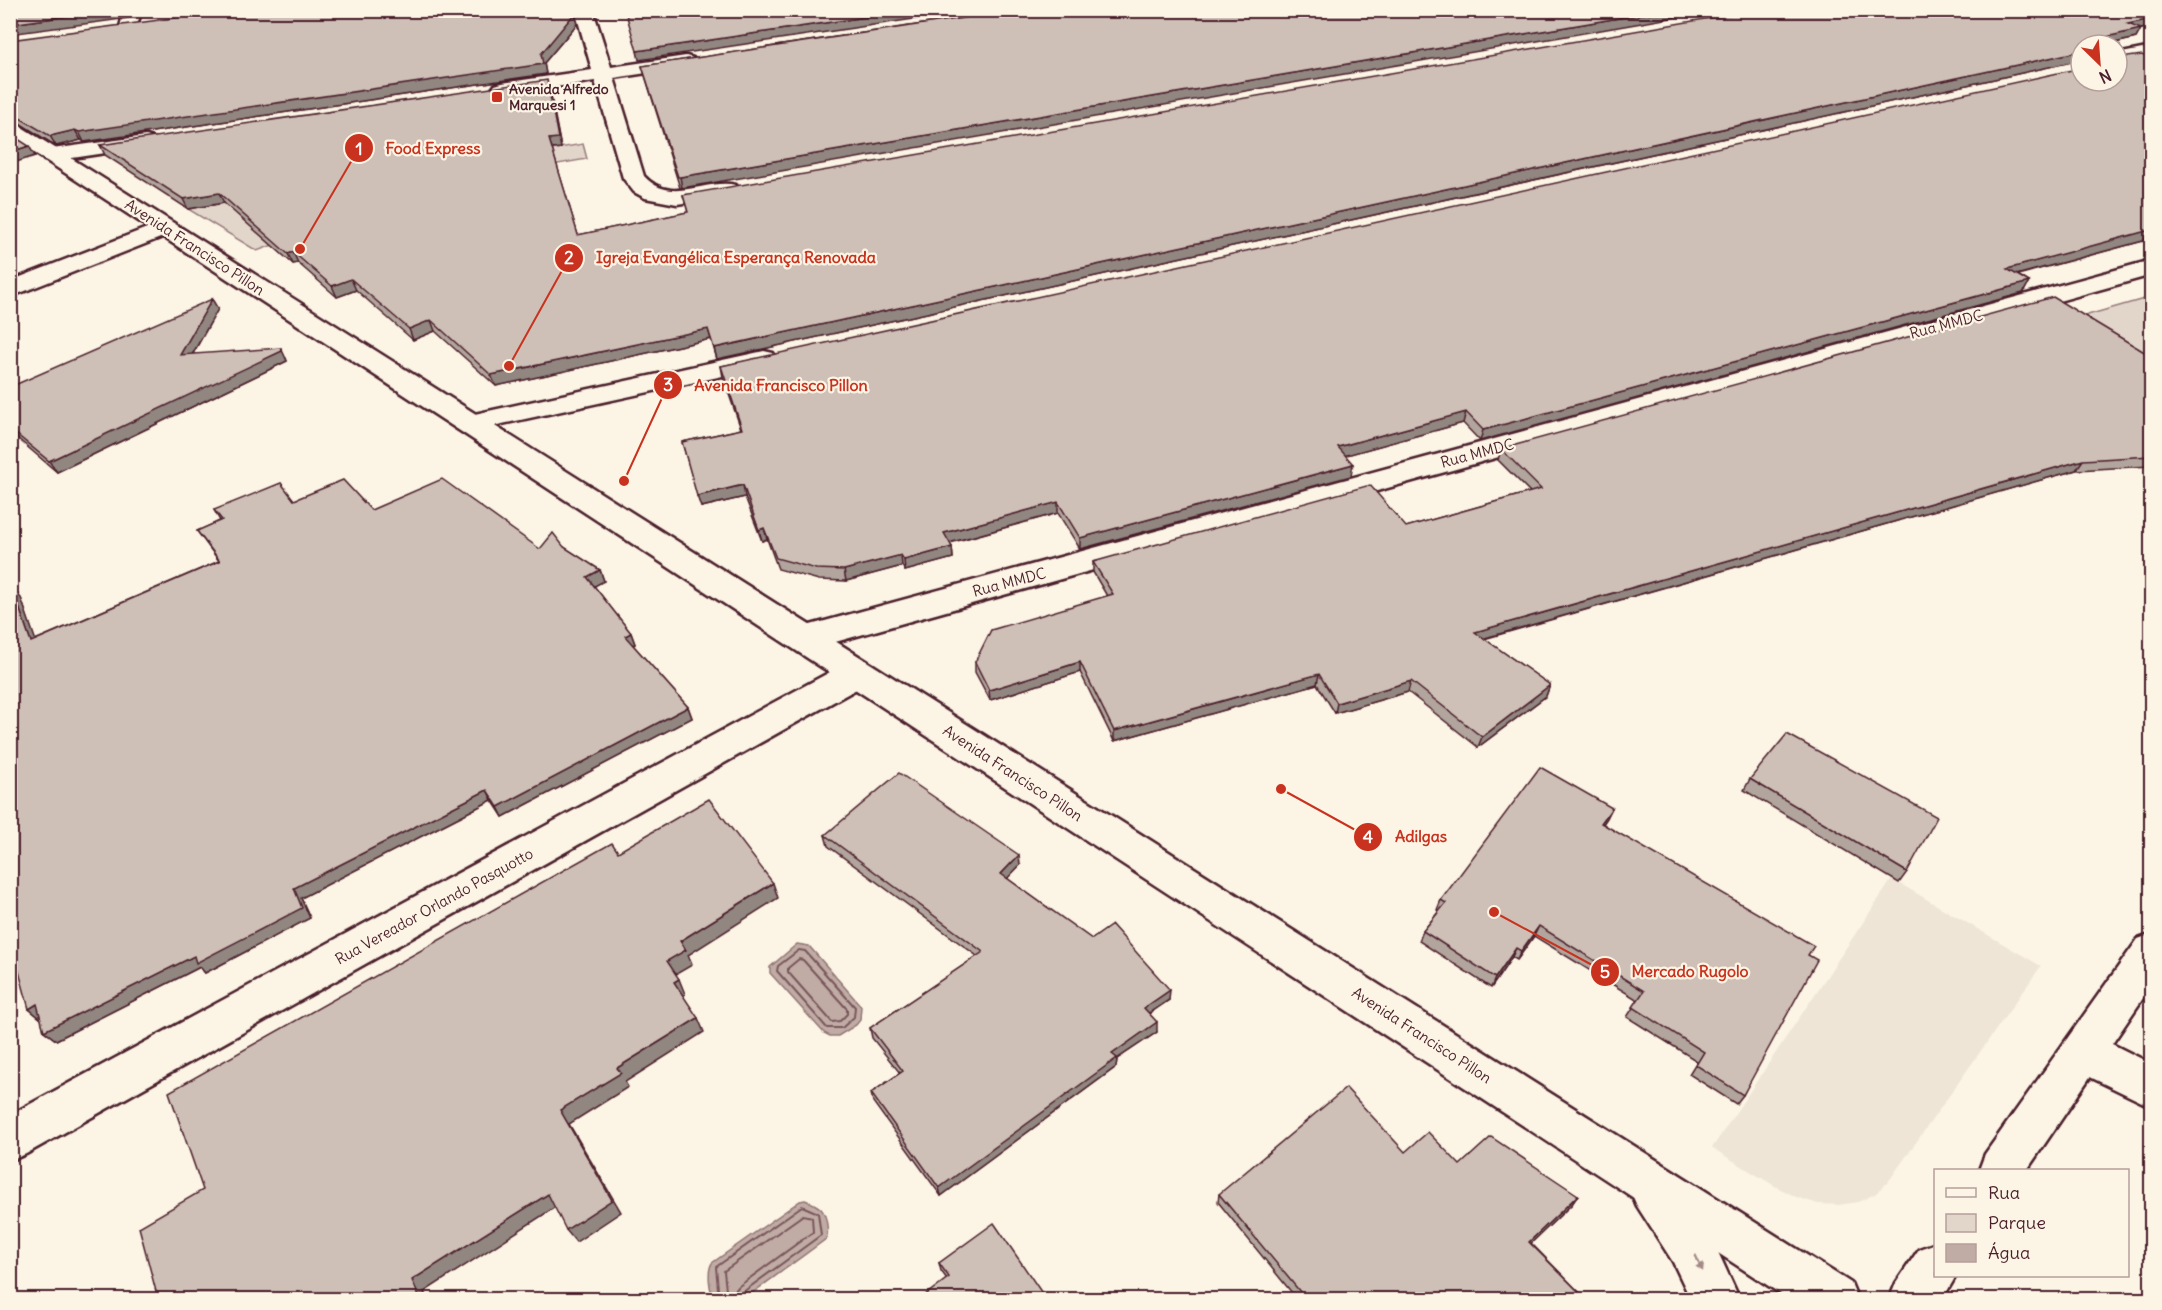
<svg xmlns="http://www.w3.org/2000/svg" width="2162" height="1310" viewBox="0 0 2162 1310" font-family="Delius,sans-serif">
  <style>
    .built { fill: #eee5d7 }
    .green { fill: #e2d5ca; stroke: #967a7a; stroke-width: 1.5 }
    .water { fill: #c0aca5; stroke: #917474; stroke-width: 1.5 }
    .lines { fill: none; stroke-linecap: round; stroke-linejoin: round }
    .shore { stroke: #79575c; stroke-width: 2 }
    .minor-casing { stroke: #4a1f2b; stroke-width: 5 }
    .major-casing { stroke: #4a1f2b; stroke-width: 5 }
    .minor { fill: #fcf5e5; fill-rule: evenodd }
    .major { fill: #fcf5e5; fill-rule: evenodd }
    .wall { fill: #b2a59d; stroke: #4a1f2b; stroke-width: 1.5 }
    .shaded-wall { fill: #918680; stroke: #4a1f2b; stroke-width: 1.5 }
    .building { fill: #cfc0b7; stroke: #4a1f2b; stroke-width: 1.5 }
    .oneway { fill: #a38a88 }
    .poi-dot { fill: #c8321e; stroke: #fcf5e5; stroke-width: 2 }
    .labels { text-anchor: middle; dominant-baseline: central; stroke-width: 4.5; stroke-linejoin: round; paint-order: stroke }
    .far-poi-label { font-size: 14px; font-weight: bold; fill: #4a1f2b; stroke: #fcf5e5; text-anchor: start }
    .street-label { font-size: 15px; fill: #4a1f2b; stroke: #fcf5e5 }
    .leader { fill: none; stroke: #c8321e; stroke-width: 2 }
    .callout-dot { fill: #c8321e; stroke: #fcf5e5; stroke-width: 2 }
    .mark-label { font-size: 18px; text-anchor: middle; font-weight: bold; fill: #fff }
    .callout-label { font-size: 16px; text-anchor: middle; font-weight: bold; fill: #c8321e; stroke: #fcf5e5; stroke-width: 4.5; stroke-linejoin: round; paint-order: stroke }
  </style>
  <rect width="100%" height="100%" fill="#fcf5e5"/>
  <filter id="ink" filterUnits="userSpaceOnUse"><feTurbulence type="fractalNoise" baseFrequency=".0167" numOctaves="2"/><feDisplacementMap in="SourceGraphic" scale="12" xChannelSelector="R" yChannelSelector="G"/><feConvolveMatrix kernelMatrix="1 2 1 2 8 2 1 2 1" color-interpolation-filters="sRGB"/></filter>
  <g filter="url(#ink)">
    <polygon class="built" points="1892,879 2041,966 1888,1182 1875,1194 1858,1202 1839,1205 1818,1204 1796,1197 1773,1185 1712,1148"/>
    <g class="green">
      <polygon points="583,144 587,159 436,185 257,251 188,209"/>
      <polygon points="2151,297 2151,356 2084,316"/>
    </g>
    <g class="water">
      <polygon points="797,944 809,946 861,1006 860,1020 856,1025 838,1036 830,1036 824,1033 770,973 770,967"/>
      <path d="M805,1200C820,1206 825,1209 827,1225C828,1231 828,1234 826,1239L744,1299H715C709,1292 707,1271 712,1263L800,1201Z"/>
    </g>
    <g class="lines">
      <g class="shore">
        <polygon points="799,950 805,951 855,1007 854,1017 842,1028 827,1028 777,971 778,966"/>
        <polygon points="799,959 803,960 847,1009 847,1014 840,1021 832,1022 788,972 788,968"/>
        <polyline points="719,1300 716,1267 802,1206 818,1213 821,1235 743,1292 741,1300"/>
        <polyline points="727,1300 724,1271 803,1215 812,1217 813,1232 739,1286 734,1292 733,1300"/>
      </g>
      <g class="minor-casing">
        <g id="minor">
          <polygon points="124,10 142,10 135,31 123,31 120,27"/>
          <path d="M575,10H593L611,67L686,56L693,58L696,62L693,66L614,78L644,176C671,206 705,178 736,185L739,190L736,195L677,204L645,198L634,192L623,178L595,81L502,95L495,93L492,89L495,85L502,83L592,70Z"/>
          <polygon points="2152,47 2152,59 2117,66 2117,54"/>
          <polygon points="146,136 153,138 157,142 153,146 52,161 44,160 41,155 44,150 52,149"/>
          <polygon points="165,221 173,223 177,228 173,233 10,297 10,281"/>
          <polygon points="2152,260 2152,275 803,651 791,647 787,639 791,631 803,627"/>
          <polygon points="764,351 773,353 777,359 773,365 470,431 460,429 456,423 460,417 470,415"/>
          <polygon points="857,661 869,664 874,673 869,682 26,1154 10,1161 10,1115 845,664"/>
          <polygon points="2152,934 2152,985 2112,1044 2152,1064 2152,1107 2090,1077 2027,1170 1979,1170 1985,1154 2138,939"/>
          <polygon points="1653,1167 1669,1174 1707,1228 1740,1300 1691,1300 1673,1262 1637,1206 1630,1190 1637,1174"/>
          <polygon points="1936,1243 1936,1276 1956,1276 1942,1300 1889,1300 1896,1283 1919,1249"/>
        </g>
      </g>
      <g class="major-casing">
        <polygon id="major" points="10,122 17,124 1851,1283 1858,1300 1790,1300 10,137"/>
      </g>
      <use href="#minor" class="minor"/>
      <use href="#major" class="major"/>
    </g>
    <g class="wall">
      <polygon points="574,10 577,24 544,63 546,74 84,142 81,140 56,146 18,122 10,121 10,40"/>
      <polygon points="1017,10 682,188 680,188 642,66"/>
      <polygon points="2151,10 2151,27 2141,29 2136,38 2115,43 2121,58 2143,241 2018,275 2029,282 2023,293 1480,441 1463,423 1346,455 1351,476 1080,549 1058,513 950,543 952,547 953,558 905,571 902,566 846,581 819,580 778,569 767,539 762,541 745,497 701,507 682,442 741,429 723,377 721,366 2117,81 2081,45 2081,60 717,359 711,339 496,386 435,331 413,340 356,290 337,297 298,263 293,264 224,203 188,209 105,155 100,145 550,90 561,148 552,149 578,235 688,212 683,195"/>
      <polygon points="218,309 193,354 286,358 287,361 57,472 10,432 10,387"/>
      <polygon points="2151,356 2151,466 2076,470 1484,639 1550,685 1546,696 1478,747 1408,692 1335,713 1317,684 1114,741 1080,672 990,700 975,672 975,662 1107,596 1093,572 1093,562 1406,527 1530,492 1498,460 1501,449"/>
      <polygon points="294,500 371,510 540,549 564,547 600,570 604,581 594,586 631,633 635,644 633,645 688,707 692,718 503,817 492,800 301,898 310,918 205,973 200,967 56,1040 44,1031 41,1018 40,1018 29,1009 21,598 35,640 219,561 197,531 220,521 214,510"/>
      <polygon points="1750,779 1907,872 1899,883 1744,790"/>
      <polygon points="1612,808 1603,824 1808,955 1743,1095 1736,1104 1689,1074 1697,1061 1627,1017 1638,1000 1534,936 1517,960 1512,957 1491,988 1419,941 1423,931 1439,911 1437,910 1441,900"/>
      <polygon points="825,835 1020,865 1007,878 1169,1000 1149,1014 1157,1032 1117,1059 1116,1067 941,1196 873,1102 871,1093 900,1073 872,1038 870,1028 977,956 828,846"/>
      <polygon points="1405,1152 1460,1165 1578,1195 1572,1204 1531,1243 1586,1299 1297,1299 1218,1202 1219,1194"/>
      <polygon points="939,1263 1046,1299 947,1279 941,1271"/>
    </g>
    <g class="shaded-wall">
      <polygon points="113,10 189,10 10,34 10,24"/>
      <polygon points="574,10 577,24 544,63 546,74 84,142 79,132 541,54"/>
      <polygon points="912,10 974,10 639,60 637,51"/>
      <polygon points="1666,10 1717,10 682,188 680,177"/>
      <polygon points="2151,19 2151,27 2141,29 2136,38 2106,45 2102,38 2128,24"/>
      <polygon points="2081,51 2081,60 717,359 714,348"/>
      <polygon points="547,80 561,148 552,149 549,139"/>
      <polygon points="75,130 81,140 56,146 50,136"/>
      <polygon points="29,146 35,156 10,164 10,152"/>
      <polygon points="219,193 224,203 188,209 183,199"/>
      <polygon points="2151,229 2151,233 2143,241 2001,279 2007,269"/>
      <polygon points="293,252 298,263 293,264 288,254"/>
      <polygon points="351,279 356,290 337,297 332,286"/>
      <polygon points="2029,282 2023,293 1480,441 1483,430"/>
      <polygon points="212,299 218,309 186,365 180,355"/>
      <polygon points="431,320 435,331 413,340 409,329"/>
      <polygon points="708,329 711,339 496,386 491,375"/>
      <polygon points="281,348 287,361 57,472 49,461"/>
      <polygon points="1466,412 1463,423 1336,458 1338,447"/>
      <polygon points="2083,460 2076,470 1471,642 1475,632"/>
      <polygon points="1353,464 1351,476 1080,549 1080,538"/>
      <polygon points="743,485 745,497 701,507 697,496"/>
      <polygon points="1058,502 1058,513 945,544 944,533"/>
      <polygon points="764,528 767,539 762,541 759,530"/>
      <polygon points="952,547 953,558 905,571 904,560"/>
      <polygon points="901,555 902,566 846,581 844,570"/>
      <polygon points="600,570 604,581 591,588 587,577"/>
      <polygon points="12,587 21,598 40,653 31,642"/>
      <polygon points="631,633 635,644 629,646 625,636"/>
      <polygon points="1080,662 1080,672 990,700 989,690"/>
      <polygon points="1319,674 1317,684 1114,741 1114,731"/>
      <polygon points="1411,681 1408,692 1335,713 1337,703"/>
      <polygon points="1550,685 1546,696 1478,747 1482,737"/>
      <polygon points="688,707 692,718 503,817 498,807"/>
      <polygon points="487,790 492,800 301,898 310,918 205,973 200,967 56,1040 44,1031 194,956 294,888"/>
      <polygon points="1612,808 1607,818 1596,834 1601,823"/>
      <polygon points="1019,855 1020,865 1002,884 1001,874"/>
      <polygon points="773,883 778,898 688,955 692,965 673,976 667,961 680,941"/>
      <polygon points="1539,926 1534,936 1517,960 1521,951"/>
      <polygon points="1516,948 1512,957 1491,988 1495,978"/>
      <polygon points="13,949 24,959 10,965 10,950"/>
      <polygon points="679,979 685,994 681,997 674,982"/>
      <polygon points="1170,990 1169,1000 1143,1017 1144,1008"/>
      <polygon points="37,1004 48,1013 40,1018 29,1009"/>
      <polygon points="698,1018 704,1032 625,1082 628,1087 569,1124 621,1212 576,1242 566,1230 560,1110 617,1068"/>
      <polygon points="1157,1022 1157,1032 1117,1059 1116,1067 941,1196 939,1188 1112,1054"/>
      <polygon points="548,1194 557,1206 424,1292 428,1299 420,1299 412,1280"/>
      <polygon points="1578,1195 1572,1204 1524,1250 1529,1242"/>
    </g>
    <g class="building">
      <polygon points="10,10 113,10 10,24"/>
      <polygon points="234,10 573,10 574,14 541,54 543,64 79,132 75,130 50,136 10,112 10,40"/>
      <polygon points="625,10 912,10 637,51"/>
      <polygon points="1017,10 1666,10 680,177 678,177 642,66"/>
      <polygon points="1757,10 2151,10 2151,19 2128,24 2141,29 2102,38 2120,45 2121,58 2142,55 2151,59 2151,229 2150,230 2007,269 2029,282 1483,430 1466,412 1338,447 1353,464 1080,538 1058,502 944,533 952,547 904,560 901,555 844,570 816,569 776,558 764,528 759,530 743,485 697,496 682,442 742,429 721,366 2081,68 2081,81 2117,81 2117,45 2081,45 2081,51 714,348 708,329 491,375 431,320 409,329 351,279 332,286 293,252 288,254 219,193 183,199 100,145 547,80 558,138 549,139 578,235 688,212 683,195"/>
      <polygon points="10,134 29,146 10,152"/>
      <polygon points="2053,297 2151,356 2151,456 2083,460 1475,632 1550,685 1482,737 1411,681 1337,703 1319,674 1114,731 1080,662 989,690 975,662 991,630 1113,594 1093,562 1370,485 1406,527 1541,489 1501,449"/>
      <polygon points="212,299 180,355 281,348 282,351 49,461 10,429 10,387"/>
      <polygon points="442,479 540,549 553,533 564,547 600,570 587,577 631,633 625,636 688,707 498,807 487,790 294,888 302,908 196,963 194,956 44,1031 37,1004 29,1009 13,949 10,950 10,588 12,587 31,642 220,561 197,531 222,520 214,510 281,483 294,500 343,480 371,510"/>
      <polygon points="1787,734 1937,817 1907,872 1750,779"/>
      <polygon points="1540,767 1612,808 1601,823 1814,946 1808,955 1817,960 1743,1095 1696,1065 1704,1052 1633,1007 1644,991 1539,926 1521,951 1516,948 1495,978 1423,931 1446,903 1441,900"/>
      <polygon points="899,773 1019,855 1001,874 1092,939 1112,925 1170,990 1144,1008 1157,1022 1112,1054 1117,1058 939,1188 871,1093 903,1071 870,1028 983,952 825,835"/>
      <polygon points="709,799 773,883 680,941 686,950 667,961 679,979 674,982 698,1018 617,1068 621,1073 560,1110 612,1200 566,1230 548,1194 412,1280 420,1299 158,1299 139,1227 203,1190 169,1092 612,843 618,852"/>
      <polygon points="1346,1088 1405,1152 1428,1132 1460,1165 1491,1137 1578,1195 1529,1242 1586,1299 1306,1299 1219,1194"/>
      <polygon points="994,1223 1046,1299 920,1299 949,1277 939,1263"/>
    </g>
    <defs><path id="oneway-solid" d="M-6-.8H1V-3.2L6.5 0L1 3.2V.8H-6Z" transform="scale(1.5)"/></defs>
    <use class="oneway" href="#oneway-solid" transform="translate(1699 1263) rotate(65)"/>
  </g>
  <rect class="poi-dot" x="491" y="91" width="12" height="12" rx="3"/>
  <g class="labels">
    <g class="far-poi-label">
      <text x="509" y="89">Avenida Alfredo<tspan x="509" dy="16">Marquesi 1</tspan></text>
    </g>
    <g class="street-label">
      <text transform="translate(195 247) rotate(33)">Avenida Francisco Pillon</text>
      <text transform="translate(1946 324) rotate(-15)">Rua MMDC</text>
      <text transform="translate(1477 453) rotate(-15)">Rua MMDC</text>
      <text transform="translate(1009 582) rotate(-15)">Rua MMDC</text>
      <text transform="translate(1013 773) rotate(33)">Avenida Francisco Pillon</text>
      <text transform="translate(434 906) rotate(-29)">Rua Vereador Orlando Pasquotto</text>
      <text transform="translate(1422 1035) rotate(33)">Avenida Francisco Pillon</text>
    </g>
  </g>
  <path class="leader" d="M300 249L359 148M509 366L569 258M624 481L668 385M1281 789L1368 837M1494 912L1605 972"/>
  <g class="callout-dot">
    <circle cx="300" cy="249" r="6"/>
    <circle cx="509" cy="366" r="6"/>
    <circle cx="624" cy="481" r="6"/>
    <circle cx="1281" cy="789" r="6"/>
    <circle cx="1494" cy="912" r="6"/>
    <circle cx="359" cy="148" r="15"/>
    <circle cx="569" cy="258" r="15"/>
    <circle cx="668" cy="385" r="15"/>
    <circle cx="1368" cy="837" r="15"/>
    <circle cx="1605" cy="972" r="15"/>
  </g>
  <g class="mark-label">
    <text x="359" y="155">1</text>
    <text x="569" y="264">2</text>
    <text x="668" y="391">3</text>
    <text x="1368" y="843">4</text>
    <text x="1605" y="978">5</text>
  </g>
  <g class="callout-label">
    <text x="433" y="154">Food Express</text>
    <text x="736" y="263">Igreja Evangélica Esperança Renovada</text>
    <text x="781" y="391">Avenida Francisco Pillon</text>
    <text x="1421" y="842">Adilgas</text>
    <text x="1690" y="977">Mercado Rugolo</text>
  </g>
  <rect width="2162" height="1310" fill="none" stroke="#fcf5e5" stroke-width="36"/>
  <rect x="18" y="18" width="2126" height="1274" fill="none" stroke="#4a1f2b" stroke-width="2" filter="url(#ink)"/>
  <rect x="1934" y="1169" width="195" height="108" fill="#fcf5e5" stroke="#b59f9b" stroke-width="1.5"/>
  <rect x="1946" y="1188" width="30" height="9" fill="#fcf5e5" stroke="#b59f9b" stroke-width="1.5"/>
  <text x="1988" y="1199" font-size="18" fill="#4a1f2b">Rua</text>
  <rect x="1946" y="1214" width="30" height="18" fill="#e2d5ca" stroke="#b59f9b" stroke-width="1.5"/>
  <text x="1988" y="1229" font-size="18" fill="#4a1f2b">Parque</text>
  <rect x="1946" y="1244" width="30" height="18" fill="#c0aca5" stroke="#b59f9b" stroke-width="1.5"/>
  <text x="1988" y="1259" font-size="18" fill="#4a1f2b">Água</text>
  <g transform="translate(2099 63) rotate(155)"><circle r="28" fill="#fcf5e5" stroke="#b59f9b" stroke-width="1.5"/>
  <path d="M0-4.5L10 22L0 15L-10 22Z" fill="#c8321e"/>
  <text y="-9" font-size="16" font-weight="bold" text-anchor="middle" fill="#4a1f2b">N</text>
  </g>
</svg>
